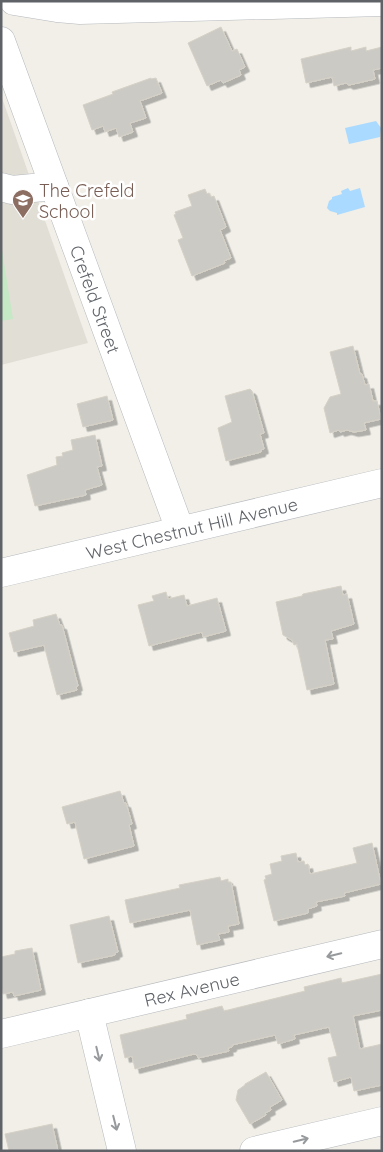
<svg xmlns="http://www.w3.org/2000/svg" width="383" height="1152" viewBox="0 0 383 1152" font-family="Quicksand,sans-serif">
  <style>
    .education { fill: #e1ded6 }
    .green { fill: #c5e8c5 }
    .water { fill: #aadaff }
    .building { fill: #cccac5; stroke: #d6d1c6; filter: url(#shadow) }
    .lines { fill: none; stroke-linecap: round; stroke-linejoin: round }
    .minor-casing { stroke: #b5b8bc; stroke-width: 29 }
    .minor { stroke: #fff; stroke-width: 28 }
    .oneway { stroke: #979a9d }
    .labels { text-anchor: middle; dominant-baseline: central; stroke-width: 5; stroke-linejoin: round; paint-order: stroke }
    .education-label { font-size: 18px; fill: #785e54; stroke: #fff; text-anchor: start }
    .street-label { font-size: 18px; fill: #5f6368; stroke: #fff }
  </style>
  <defs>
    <filter id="shadow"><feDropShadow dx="4.5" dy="4.5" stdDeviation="0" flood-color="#0004"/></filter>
  </defs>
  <rect width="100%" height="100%" fill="#f1efe8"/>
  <polygon class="education" points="1,95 88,343 1,365"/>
  <polygon class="green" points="1,244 13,319 1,321"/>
  <g class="water">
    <polygon points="376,121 381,128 380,137 349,144 345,128"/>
    <polygon points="348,188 350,191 360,188 365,207 337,215 337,213 330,211 327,208 329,201 332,199 332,197 342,194 341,191"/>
  </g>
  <g class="building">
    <polygon points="221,27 232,51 237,49 245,67 239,70 241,75 223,83 221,80 207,86 188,43"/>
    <polygon points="351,47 351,51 366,47 366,51 382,47 382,68 373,70 375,79 349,85 346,83 334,86 332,77 306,83 301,59"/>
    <polygon points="151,78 151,79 156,78 162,93 140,101 146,118 130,123 133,132 119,137 116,128 105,132 103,126 92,130 83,105 113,94 112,92"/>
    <polygon points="205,189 207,194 209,193 211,197 214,196 226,227 220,230 231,258 224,261 225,263 192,276 178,240 183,238 174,215 176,214 175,212 192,206 188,195"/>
    <polygon points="353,346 360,374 362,374 365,385 369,384 373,401 377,401 381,419 364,423 366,430 354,432 347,430 340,432 339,430 330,433 324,408 330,397 341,394 330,352"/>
    <polygon points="250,389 252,391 264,433 260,434 264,449 261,450 261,452 226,461 218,428 232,422 225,396"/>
    <polygon points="107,396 113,420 83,427 77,404"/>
    <polygon points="95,435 102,466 97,467 102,485 85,490 86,495 35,506 27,475 57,465 56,457 63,456 62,453 73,450 71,440"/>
    <polygon points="341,586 343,595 347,594 354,624 331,631 333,639 325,640 334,684 307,690 297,644 294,645 292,640 283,635 276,602 302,596 303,594"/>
    <polygon points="166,592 168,599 184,595 187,606 217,598 226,631 203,637 202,632 149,646 138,605 154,601 152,596"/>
    <polygon points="56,614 60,625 62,625 78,686 76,687 77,690 57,695 44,645 14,652 9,633 34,626 33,620"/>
    <polygon points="120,791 124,803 126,803 132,824 129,825 134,846 84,859 75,822 67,824 62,807"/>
    <polygon points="372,843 381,884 344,893 345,896 316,902 317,906 308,909 308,913 274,921 264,880 266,879 265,876 272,874 270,864 282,861 281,856 296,853 298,862 304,861 305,865 308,864 310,874 357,863 353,848"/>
    <polygon points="220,877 221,881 228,879 228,882 231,882 239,924 228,926 229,932 218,934 220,940 197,945 190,910 130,923 125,900 180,888 179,885"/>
    <polygon points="109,916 118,952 115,953 115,955 78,963 70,925"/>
    <polygon points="32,948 41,990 14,996 13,992 3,994 1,985 1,957 15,954 15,951"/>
    <polygon points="382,974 382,1010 353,1016 360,1049 382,1044 382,1085 354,1091 351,1077 334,1082 328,1058 337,1056 329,1027 294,1035 295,1039 278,1044 275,1035 232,1045 232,1047 228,1048 229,1051 198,1058 197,1055 194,1054 135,1069 132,1056 125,1058 120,1035 187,1019 186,1015 222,1006 224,1011 305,991 304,987 325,982 341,978 342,983"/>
    <polygon points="266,1072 282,1100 270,1107 271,1110 265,1113 266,1115 250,1124 236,1100 238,1090 245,1085 245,1084"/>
    <polygon points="52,1124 58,1151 9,1151 5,1134"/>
  </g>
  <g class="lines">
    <g class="minor-casing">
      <g id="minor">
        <polyline points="14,1 57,8 80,10 382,2"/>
        <path id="s1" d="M1,41L180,530"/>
        <polyline points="1,187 12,190 54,186"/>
        <path id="s2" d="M1,573L382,483"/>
        <polyline points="89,1013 122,1151"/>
        <path id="s3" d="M1,1034L382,944"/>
        <polyline points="254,1151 382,1121"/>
      </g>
    </g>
    <use href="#minor" class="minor"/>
  </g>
  <defs><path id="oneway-shaft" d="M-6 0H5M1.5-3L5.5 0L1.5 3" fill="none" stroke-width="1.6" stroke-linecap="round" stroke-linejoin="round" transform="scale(1.25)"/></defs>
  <g class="oneway">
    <use href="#oneway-shaft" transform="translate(334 955) rotate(167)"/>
    <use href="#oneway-shaft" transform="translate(98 1054) rotate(77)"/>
    <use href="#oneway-shaft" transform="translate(115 1123) rotate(76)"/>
    <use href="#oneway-shaft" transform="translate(301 1140) rotate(-13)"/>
  </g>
  <defs>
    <g id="school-pin" transform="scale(1.125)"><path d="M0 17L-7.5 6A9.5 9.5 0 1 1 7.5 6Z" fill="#8d6e63" stroke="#fff"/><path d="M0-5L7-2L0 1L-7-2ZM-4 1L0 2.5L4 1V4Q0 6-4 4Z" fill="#fff"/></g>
  </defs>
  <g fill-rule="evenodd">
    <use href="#school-pin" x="23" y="200"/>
  </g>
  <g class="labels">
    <g class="education-label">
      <text x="39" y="190">The Crefeld<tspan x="39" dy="21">School</tspan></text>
    </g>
    <g class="street-label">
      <text stroke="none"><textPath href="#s1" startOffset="275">Crefeld Street</textPath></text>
      <text stroke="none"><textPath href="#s2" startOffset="196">West Chestnut Hill Avenue</textPath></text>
      <text stroke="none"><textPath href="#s3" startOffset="196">Rex Avenue</textPath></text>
    </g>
  </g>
  <rect width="383" height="1152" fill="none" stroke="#5f6368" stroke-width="5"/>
</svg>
